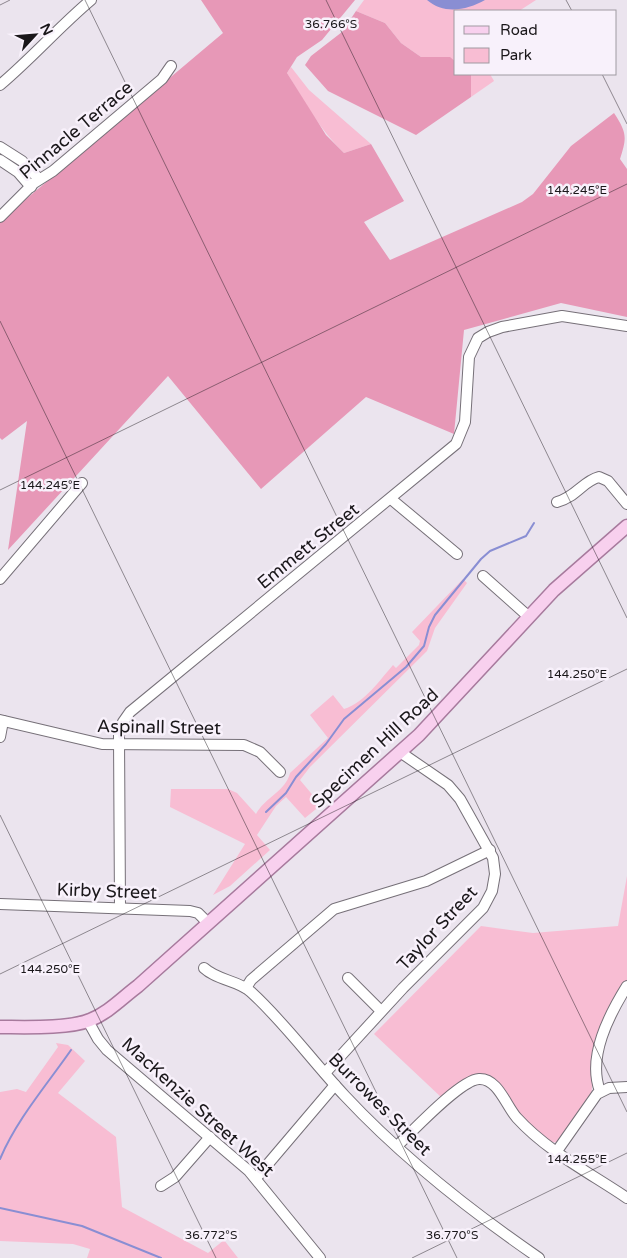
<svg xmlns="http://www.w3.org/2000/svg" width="627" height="1258" viewBox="0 0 627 1258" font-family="'Varela Round',sans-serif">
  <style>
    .green { fill: #f8bdd3 }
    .forest { fill: #e798b7 }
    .water { fill: #898ed3 }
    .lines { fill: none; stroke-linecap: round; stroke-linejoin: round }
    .stream { stroke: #898ed3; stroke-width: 2 }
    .minor-casing { stroke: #767078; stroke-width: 12 }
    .major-casing { stroke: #a77a9d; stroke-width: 15 }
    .minor { stroke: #fff; stroke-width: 10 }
    .major { stroke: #f8d0ee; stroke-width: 12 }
    .ticks { fill: none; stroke: #1a171a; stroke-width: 1; stroke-opacity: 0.45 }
    .labels { text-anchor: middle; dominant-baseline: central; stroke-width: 5; stroke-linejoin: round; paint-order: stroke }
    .street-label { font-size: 18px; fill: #1a171a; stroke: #f8f1fb }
    .ticks-label { font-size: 12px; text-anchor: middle; fill: #1a171a; stroke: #f8f1fb; stroke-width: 5; stroke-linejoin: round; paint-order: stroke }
  </style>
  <rect width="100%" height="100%" fill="#ebe4ee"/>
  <g class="green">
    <polygon points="364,0 536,0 519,11 456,11 456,62 449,57 421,57 401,43 385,23 356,11"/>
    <path d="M291,67L309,90L371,144L344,153C320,130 304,101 287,73Z"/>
    <polygon points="470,74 490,74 494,81 471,97"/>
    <path d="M463,579L467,583L435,628L427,651L310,767L300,780L321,805L305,818L286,797L276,806L257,835L270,850L230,886L213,895L245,844L170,807L171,789H228L237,793L256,814C264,798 286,791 290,773L328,738L310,715L333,695L344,709C364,703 380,680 393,665L396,668L419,645L420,641L412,632Z"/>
    <path d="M627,876V980L592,1064C589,1075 594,1084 591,1094L557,1142C529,1147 506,1076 482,1074C469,1073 453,1090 442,1098L374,1034L481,926L533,933L618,926Z"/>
    <polygon points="56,1043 68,1045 85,1061 58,1093 116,1137 122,1207 208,1253 224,1240 238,1258 87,1258 90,1249 73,1244 0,1241 0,1092 17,1089 26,1092 58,1047"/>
  </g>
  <g class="forest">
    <path d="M201,0H355L322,40L297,57L287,73L326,135L344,153L371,144L404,201L364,222L390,260L522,202L533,194L571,146L614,113C627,133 627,137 620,159L627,169V317L561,303L464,330L454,434L366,397L261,489L168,376L8,550L27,421L2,440L0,438V221L223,33Z"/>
    <polygon points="356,11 385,23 401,43 421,57 450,57 456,62 456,74 471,75 471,97 416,135 328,91 305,65 311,56 342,32"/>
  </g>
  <path class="water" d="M427,0H485C467,10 444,15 427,0Z"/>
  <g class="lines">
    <g class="stream">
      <polyline points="266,812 286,793 296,777 326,744 344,719 406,667 424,646 429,627 435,615 481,559 490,551 526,536 534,523"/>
      <path d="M0,1159C17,1119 46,1086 71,1050"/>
      <polyline points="0,1208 82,1226 161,1258"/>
    </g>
    <g class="minor-casing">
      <g id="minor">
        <path d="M0,85C32,58 59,27 91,0"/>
        <polyline points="0,147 22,161 39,179"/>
        <polyline points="0,160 18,172 31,187"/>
        <polyline points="0,217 34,183 53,171 162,79 171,66"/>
        <polyline points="391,499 457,554"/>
        <path d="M557,502C576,497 583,481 599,477L608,481L627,504"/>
        <polyline points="483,576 529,617"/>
        <polyline points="0,579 82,483"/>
        <polyline points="0,720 102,744 244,745 260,752 280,772"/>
        <polyline points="0,737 3,721"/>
        <polyline points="0,904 190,911 198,913 208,923"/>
        <polyline points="120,908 119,735 123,722 130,712 456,444 465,422 469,357 478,338 488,332 502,327 562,316 627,326"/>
        <path d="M204,968C218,981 238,980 251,992C285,1023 313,1062 345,1096C403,1158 469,1210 539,1258"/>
        <polyline points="348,978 381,1011"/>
        <polyline points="246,988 251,980 334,909 426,881 490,850"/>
        <polyline points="88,1021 98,1039 107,1050 249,1171 320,1258"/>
        <polyline points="325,1073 403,988 483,908 492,891 495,874 493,858 460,799 448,785 400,752"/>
        <path d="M600,1091C587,1057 609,1015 627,986"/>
        <path d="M397,1146C412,1132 460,1080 479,1079C498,1078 506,1106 517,1118C547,1151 590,1173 627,1198"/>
        <polyline points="557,1151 597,1094 609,1088 627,1087"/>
        <polyline points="256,1178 335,1085"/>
        <polyline points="161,1186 175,1177 210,1137"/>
      </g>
    </g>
    <g class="major-casing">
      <path id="major" d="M0,1027C23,1027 69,1029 90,1020C108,1013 122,998 138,986L419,735L554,590L627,526"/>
    </g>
    <use href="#minor" class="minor"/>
    <use href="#major" class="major"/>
  </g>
  <path class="ticks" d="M85,0L627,1112M326,0L627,618M566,0L572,11M0,5L10,0M602,74L627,124M0,321L457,1258M0,490L627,184M0,815L216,1258M0,974L627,669M412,1258L627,1153"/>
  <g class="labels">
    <g class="street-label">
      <text transform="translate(76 130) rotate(-40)">Pinnacle Terrace</text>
      <text transform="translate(308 546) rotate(-39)">Emmett Street</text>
      <text transform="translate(159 727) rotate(1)">Aspinall Street</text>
      <text transform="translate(375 748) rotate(-43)">Specimen Hill Road</text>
      <text transform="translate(107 891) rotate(2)">Kirby Street</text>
      <text transform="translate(437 928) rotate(-47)">Taylor Street</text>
      <text transform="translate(380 1104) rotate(45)">Burrowes Street</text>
      <text transform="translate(198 1107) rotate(42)">MacKenzie Street West</text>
    </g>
  </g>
  <g class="ticks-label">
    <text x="331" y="28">36.766°S</text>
    <text x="577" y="194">144.245°E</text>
    <text x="50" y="489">144.245°E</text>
    <text x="577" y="678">144.250°E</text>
    <text x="50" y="973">144.250°E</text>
    <text x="577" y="1163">144.255°E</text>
    <text x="211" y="1239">36.772°S</text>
    <text x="452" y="1239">36.770°S</text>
  </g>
  <rect x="454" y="10" width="162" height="65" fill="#f8f1fb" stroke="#9f9aa1"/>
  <rect x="464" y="26" width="25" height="8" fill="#f8d0ee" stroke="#9f9aa1"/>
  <text x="500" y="35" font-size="15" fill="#1a171a">Road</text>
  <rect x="464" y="48" width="25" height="15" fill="#f8bdd3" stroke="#9f9aa1"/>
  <text x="500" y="60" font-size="15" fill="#1a171a">Park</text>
  <g transform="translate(35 35) rotate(64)" stroke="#f8f1fb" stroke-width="4" paint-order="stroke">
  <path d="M0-4L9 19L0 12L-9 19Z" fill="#1a171a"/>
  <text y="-8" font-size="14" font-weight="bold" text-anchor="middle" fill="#1a171a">N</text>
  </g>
</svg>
